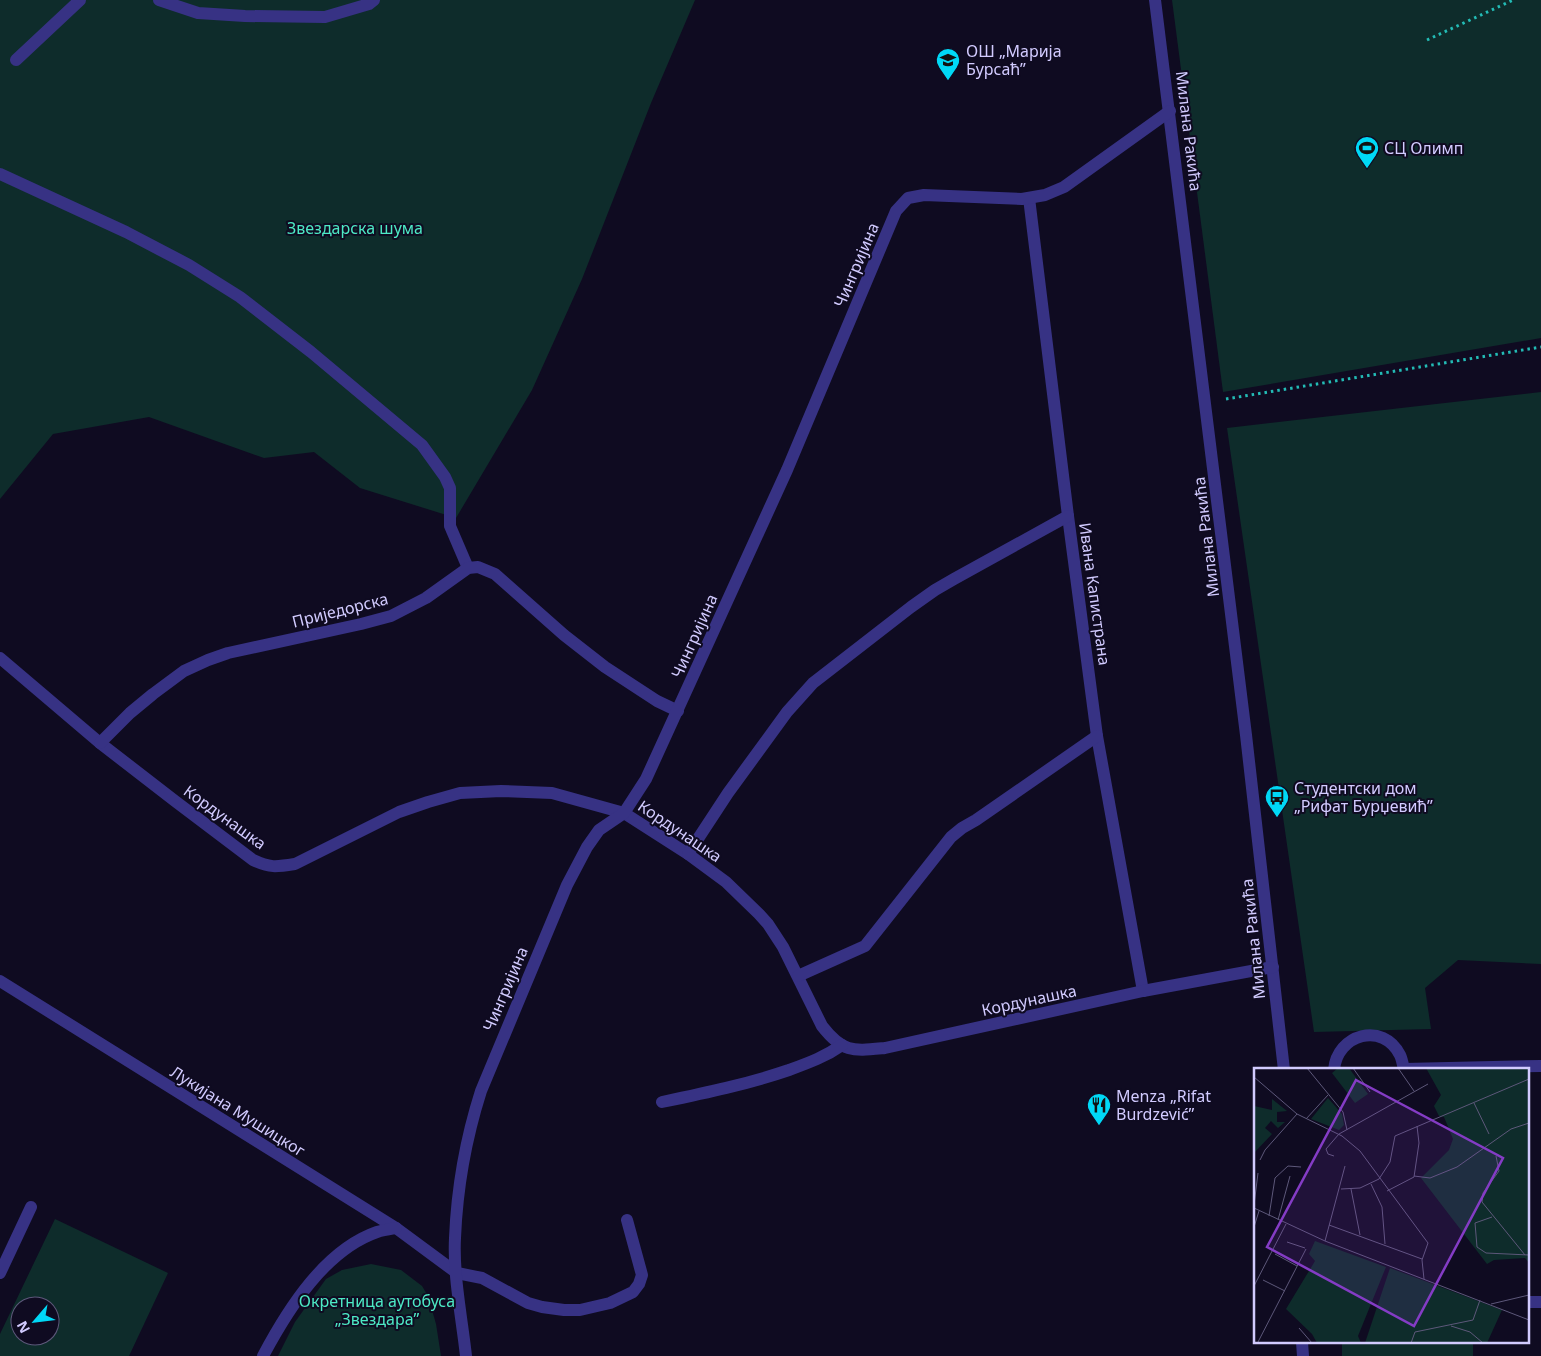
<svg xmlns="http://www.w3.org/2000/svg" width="1541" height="1356" viewBox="0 0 1541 1356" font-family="'Noto Sans',sans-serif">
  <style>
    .green { fill: #0e2c2b; fill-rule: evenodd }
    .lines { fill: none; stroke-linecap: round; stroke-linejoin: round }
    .path { stroke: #23bbb5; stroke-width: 3; stroke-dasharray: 2.5 4; stroke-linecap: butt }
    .minor { stroke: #373284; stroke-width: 12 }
    .labels { text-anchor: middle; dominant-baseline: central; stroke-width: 4; stroke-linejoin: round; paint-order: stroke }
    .poi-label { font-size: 16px; fill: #d2cbff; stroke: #0f0b21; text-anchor: start }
    .street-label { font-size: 16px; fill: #d2cbff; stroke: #0f0b21 }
    .park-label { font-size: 16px; fill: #4de9c5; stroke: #0f0b21 }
    .inset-road { fill: none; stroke: #5d587a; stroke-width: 1 }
    .view { fill: #843cc5; fill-opacity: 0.15; stroke: #843cc5; stroke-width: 2.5 }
    .inset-edge { fill: none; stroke: #d2cbff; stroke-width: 2.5 }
  </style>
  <rect width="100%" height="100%" fill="#0f0b21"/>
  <g class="green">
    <polygon points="0,0 695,0 651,103 582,279 532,390 456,518 360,488 314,452 264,458 149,417 53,434 0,499"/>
    <polygon points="1172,0 1541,0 1541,338 1223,392"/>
    <polygon points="1541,392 1541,964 1458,960 1425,988 1431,1029 1314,1032 1227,428"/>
    <path d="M55,1219L168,1273L129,1356H0V1334ZM20,1306H50V1336H20Z"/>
    <polygon points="371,1264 401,1270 422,1286 428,1296 436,1324 441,1356 278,1356 295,1322 326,1279 342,1270"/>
    <rect x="1342" y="1342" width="131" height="14"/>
  </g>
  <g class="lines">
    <g class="path">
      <polyline points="1427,40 1513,0"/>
      <polyline points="1226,399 1541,347"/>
    </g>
    <g class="minor">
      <polyline points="159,0 198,13 245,16 325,17 369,4 374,0"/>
      <polyline points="1155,0 1246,735 1284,1070"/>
      <polyline points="16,60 80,0"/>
      <polyline points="0,174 126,232 189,265 240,297 311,352 422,445 445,477 450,488 450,526 468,568"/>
      <polyline points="1029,198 1068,516 1097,736 1143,991"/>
      <path d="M0,658L100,743L175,801L253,860C270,868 276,867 295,864L399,812L428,802L460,793L501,791L552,793L624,813L688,854L726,882L759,914L768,924L783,947L822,1026C843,1053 853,1051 885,1048L1143,991L1273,967"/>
      <polyline points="100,743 130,713 153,694 184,671 208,660 228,653 361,624 391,616 426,598 468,568 478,567 495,574 564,635 605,667 657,701 678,711"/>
      <polyline points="688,854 728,793 787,712 813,683 911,607 935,590 954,579 1068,516"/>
      <polyline points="798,976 865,946 951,837 962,828 976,820 1097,736"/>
      <polyline points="0,981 396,1228 457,1273 482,1278 528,1303 542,1307 564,1310 580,1310 610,1303 633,1292 639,1284 642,1275 627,1220"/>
      <polyline points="1404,1069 1541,1066"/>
      <path d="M1334,1070C1337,1034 1383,1021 1400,1055C1402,1059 1403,1065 1404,1070"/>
      <path d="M662,1102C705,1093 748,1084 789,1070C808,1063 825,1057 842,1045"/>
      <polyline points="0,1273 31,1207"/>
      <polyline points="1527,1302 1541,1302"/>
      <polyline points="1302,1342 1303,1356"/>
      <path d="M263,1356C288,1309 325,1250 377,1232C383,1230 390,1229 396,1228"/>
      <path d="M466,1356C462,1319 453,1275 455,1238C457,1189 466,1138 481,1091L567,885L587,847L599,830L624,813L646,779L787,470L896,211L908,198L924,195L1022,199L1045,195L1064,187L1170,111"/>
    </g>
  </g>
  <defs>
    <g id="school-pin" transform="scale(1.25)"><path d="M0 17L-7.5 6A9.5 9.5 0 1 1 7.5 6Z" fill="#00d8f6" stroke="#0f0b21"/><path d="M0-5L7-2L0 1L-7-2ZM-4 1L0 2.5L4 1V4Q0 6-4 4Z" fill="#111"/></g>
    <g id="stadium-pin" transform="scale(1.25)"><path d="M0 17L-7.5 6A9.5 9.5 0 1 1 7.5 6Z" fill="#00d8f6" stroke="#0f0b21"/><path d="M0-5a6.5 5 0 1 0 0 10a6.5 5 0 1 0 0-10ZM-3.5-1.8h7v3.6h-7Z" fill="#111"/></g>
    <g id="bus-pin" transform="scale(1.25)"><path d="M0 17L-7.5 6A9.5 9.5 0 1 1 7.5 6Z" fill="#00d8f6" stroke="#0f0b21"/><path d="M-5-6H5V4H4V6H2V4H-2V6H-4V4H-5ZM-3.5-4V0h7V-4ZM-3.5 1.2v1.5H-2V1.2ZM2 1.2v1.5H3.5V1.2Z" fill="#111"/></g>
    <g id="restaurant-pin" transform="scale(1.25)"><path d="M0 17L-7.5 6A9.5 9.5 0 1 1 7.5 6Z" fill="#00d8f6" stroke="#0f0b21"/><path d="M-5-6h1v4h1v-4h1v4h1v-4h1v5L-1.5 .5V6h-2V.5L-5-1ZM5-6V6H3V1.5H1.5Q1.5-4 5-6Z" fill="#111"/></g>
  </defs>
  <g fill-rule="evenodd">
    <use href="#school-pin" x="948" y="60"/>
    <use href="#stadium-pin" x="1367" y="148"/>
    <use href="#bus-pin" x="1277" y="797"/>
    <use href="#restaurant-pin" x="1099" y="1105"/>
  </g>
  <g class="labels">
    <g class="poi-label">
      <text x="966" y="51">ОШ „Марија<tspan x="966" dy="18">Бурсаћ”</tspan></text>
      <text x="1384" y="148">СЦ Олимп</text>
      <text x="1294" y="788">Студентски дом<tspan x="1294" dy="18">„Рифат Бурџевић”</tspan></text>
      <text x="1116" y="1096">Menza „Rifat<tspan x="1116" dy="18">Burdzević”</tspan></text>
    </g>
    <g class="street-label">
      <text transform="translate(1189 131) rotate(83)">Милана Ракића</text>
      <text transform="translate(856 265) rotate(-67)">Чингријина</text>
      <text transform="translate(1206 537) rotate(-97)">Милана Ракића</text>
      <text transform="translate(1095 594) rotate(82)">Ивана Капистрана</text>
      <text transform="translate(340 610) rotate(-14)">Приједорска</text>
      <text transform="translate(694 636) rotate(-66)">Чингријина</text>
      <text transform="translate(225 817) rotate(36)">Кордунашка</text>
      <text transform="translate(680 831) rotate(34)">Кордунашка</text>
      <text transform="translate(1253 939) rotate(-96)">Милана Ракића</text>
      <text transform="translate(505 989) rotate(-67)">Чингријина</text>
      <text transform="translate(1029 1000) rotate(-12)">Кордунашка</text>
      <text transform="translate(238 1111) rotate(32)">Лукијана Мушицког</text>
    </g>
    <g class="park-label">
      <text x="355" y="228">Звездарска шума</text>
      <text x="377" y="1301">Окретница аутобуса<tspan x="377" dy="18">„Звездара”</tspan></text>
    </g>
  </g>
  <g transform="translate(1254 1068)">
    <rect width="275" height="275" fill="#0f0b21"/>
    <path d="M84,0H95L114,26L101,35L78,5ZM172,0H275V195L271,190L240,192L233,196L167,110L195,82L199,71L190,49L185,48L180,38L187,27ZM74,30L88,46L90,57L85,62L57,51ZM18,31L33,43L23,44V54H31L24,60L17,53L11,60L18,66L0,85V38L18,42ZM61,173L132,199L104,268L107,275H63L58,266L32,241L61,193L55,186ZM136,200L248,242L233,275H111Z" fill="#0e2c2b"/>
    <path class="inset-road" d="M53,0L89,44L93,62M99,0L116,24M144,0L160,23M0,9L43,46L88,68L106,83L174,175L168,192L170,211M220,35L235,66M52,51L74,27M80,88L74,86L72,81L85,66L174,16M242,88L245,103L229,125L228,134L271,187M6,92L11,82L43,46M160,108L176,110L203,99L257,61L275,55M117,116L128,139L131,176M87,121L106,120L125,111L136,94L141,68L275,11M97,121L106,167M133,123L160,109L165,75L163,58M0,137L4,105M0,140L71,173L275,252M15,148L21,110L34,98L47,99M238,149L221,155L223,179L232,185L275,187M24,152L36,108M75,157L168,191M0,159L5,143M71,173L91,98M33,174L51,180M21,186L43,198M9,212L31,223M0,218L32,156M237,236L275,227M197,258L216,264L229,275M45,260L58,275M4,274L52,181M157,275L161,264L219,252L226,232"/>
    <path class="view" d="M102,12L249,90L160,258L13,179Z"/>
    <rect width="275" height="275" class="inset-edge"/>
  </g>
  <g transform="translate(35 1321) rotate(242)"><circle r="24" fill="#0f0b21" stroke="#5d587a"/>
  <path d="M0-4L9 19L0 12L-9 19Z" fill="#00d8f6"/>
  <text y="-8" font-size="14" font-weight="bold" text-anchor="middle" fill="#d2cbff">N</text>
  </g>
</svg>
